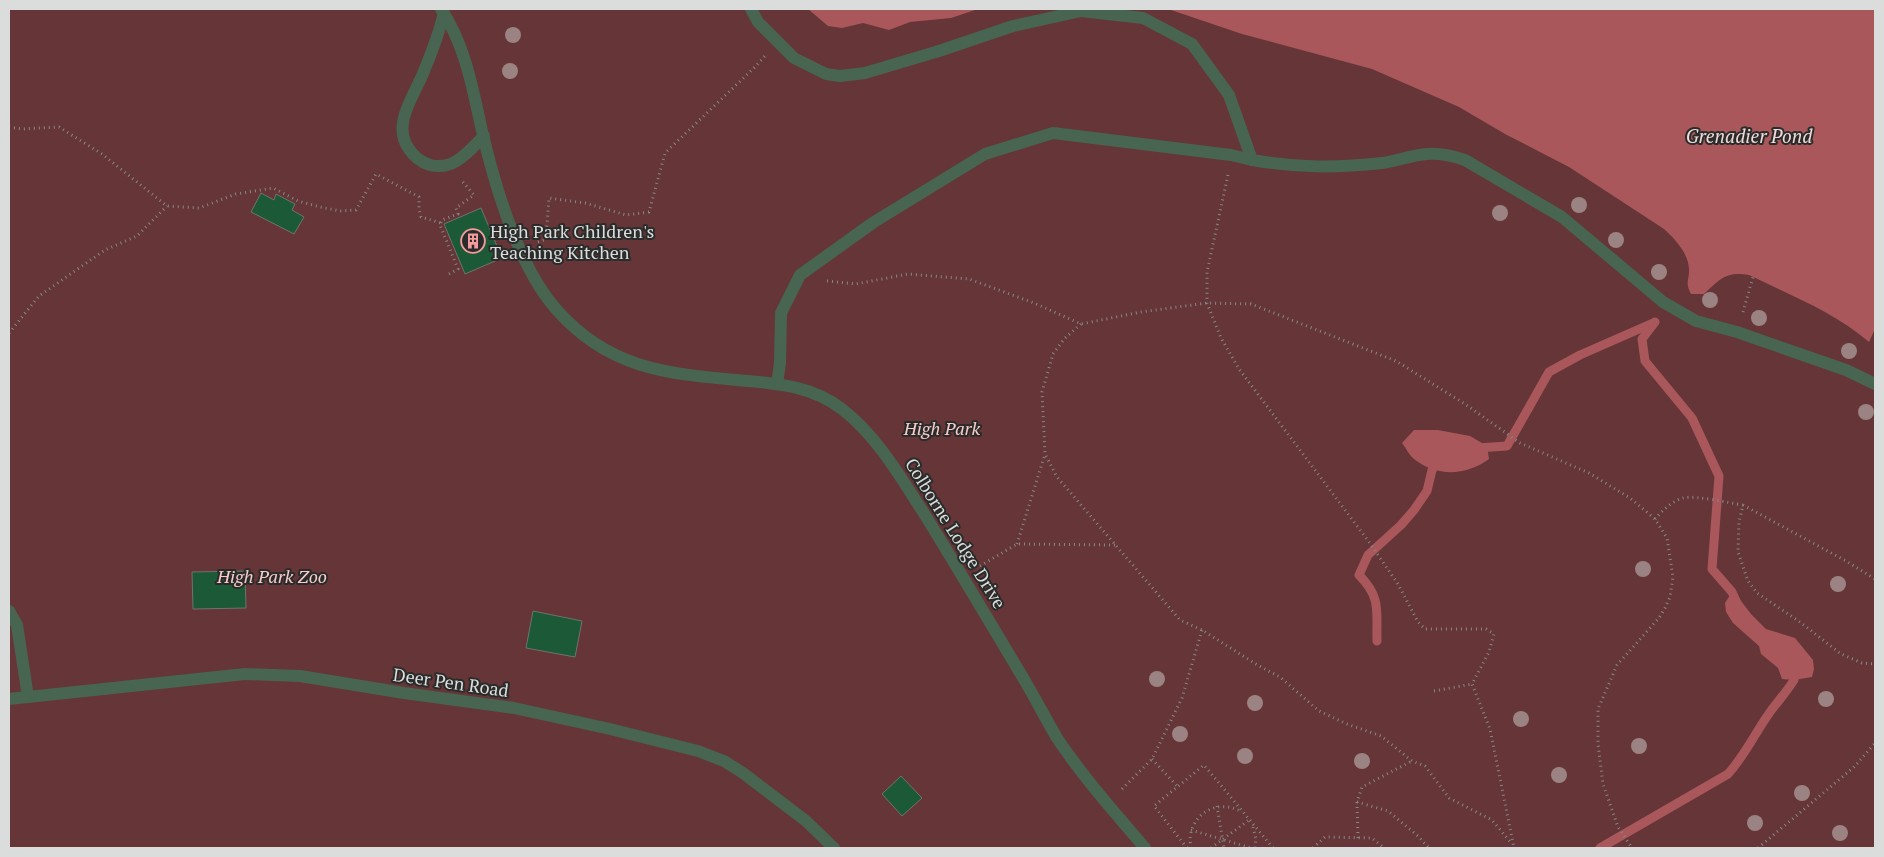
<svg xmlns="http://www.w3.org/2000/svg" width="1884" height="857" viewBox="0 0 1884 857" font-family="'PT Serif',serif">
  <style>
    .green { fill: #653537 }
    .water { fill: #a9575b }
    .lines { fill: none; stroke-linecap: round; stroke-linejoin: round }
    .stream { stroke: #a9575b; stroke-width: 9 }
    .building { fill: #1c5936; stroke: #6f7370 }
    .path { stroke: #868987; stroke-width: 3; stroke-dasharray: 1 4; stroke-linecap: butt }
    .minor { stroke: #476551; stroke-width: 12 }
    .tree { fill: #9c8383 }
    .labels { text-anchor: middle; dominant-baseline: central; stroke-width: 4; stroke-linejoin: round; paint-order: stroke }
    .poi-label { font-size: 18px; fill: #dadddb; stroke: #292c2a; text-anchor: start }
    .park-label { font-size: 18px; font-style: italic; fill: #fbcbcb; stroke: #292c2a }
    .street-label { font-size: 18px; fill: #dadddb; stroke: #292c2a }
    .water-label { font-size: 19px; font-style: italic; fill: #f3dada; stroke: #292c2a }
  </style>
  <rect width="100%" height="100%" fill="#292c2a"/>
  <rect class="green" x="9" y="9" width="1866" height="839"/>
  <g class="water">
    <polygon points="808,9 978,9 951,18 910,22 889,30 863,23 842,28 828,26"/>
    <path d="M1168,9H1875V329L1869,342C1834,312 1790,295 1749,275C1726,271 1720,279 1704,294H1691C1685,283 1689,281 1689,270C1689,254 1675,239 1664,229L1569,167L1505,134L1459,107L1372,69L1242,34Z"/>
    <path d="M1414,430H1438L1470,436L1487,446L1489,459C1466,476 1436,477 1414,459C1409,455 1406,448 1402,443Z"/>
    <polygon points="1732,592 1738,597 1751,614 1766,629 1795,638 1813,660 1814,669 1812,677 1794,680 1782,679 1778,668 1761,654 1759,646 1733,623 1726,612 1725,603"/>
  </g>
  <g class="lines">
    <g class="stream">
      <polyline points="1655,322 1642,339 1645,361 1692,418 1719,476 1712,569 1732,592 1737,603"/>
      <polyline points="1477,448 1507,446 1549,372 1580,355 1653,323"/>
      <path d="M1377,641C1376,612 1382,598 1359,575L1368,555L1401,525L1414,510L1427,491L1432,470L1437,462"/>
      <path d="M1600,848L1728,774C1745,755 1754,735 1768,715C1776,703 1786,693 1794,680L1792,669"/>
    </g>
  </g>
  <g class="building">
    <polygon points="261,193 274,200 276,194 295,204 292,210 304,217 294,234 251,212"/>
    <polygon points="481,208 502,258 465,274 444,224"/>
    <polygon points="245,571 246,608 193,609 192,572"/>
    <polygon points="533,611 582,621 575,657 526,648"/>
    <polygon points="901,776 922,798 902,816 882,794"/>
  </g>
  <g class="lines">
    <g class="path">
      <polyline points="9,127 22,129 59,127 102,154 167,206 199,208 236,194 273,188 298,201 320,207 340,211 356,210 376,174 419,197 419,209 421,217 441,223"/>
      <polyline points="1228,175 1207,272 1207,303 1221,338 1239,369 1369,542 1398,584 1418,622 1425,629 1486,629 1494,634 1489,652 1472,684 1490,729 1514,848"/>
      <polyline points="538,242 544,240 547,225 549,198 585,203 626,215 649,212 665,153 755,67 765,56"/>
      <polyline points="449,274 458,269 440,225 442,220 458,214 456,208 474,195 462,181"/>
      <polyline points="827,281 856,284 908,274 969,279 1034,303 1081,324 1141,312 1207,303 1251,304 1396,361 1465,404 1520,443 1589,473 1630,498 1655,519 1667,538 1673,577 1670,597 1665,608 1659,618 1617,665 1598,709 1598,744 1603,784 1618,827 1632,848"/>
      <polyline points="1743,312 1753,277"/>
      <polyline points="1081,324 1065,338 1053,354 1042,392 1045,454 1057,477 1180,620 1202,630 1259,666 1280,677 1319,711 1347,724 1381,736 1412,761 1425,766 1449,798 1492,820 1512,844"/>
      <polyline points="9,333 39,296 105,250 137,236 167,206"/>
      <polyline points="1743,505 1846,561 1875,579"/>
      <path d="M1655,519C1662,511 1672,501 1683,498C1696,495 1729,503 1743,505L1739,522L1738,552L1748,581L1757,593L1800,622L1841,654L1862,663L1875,664"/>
      <polyline points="1017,544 1045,454"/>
      <polyline points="980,566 1017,544 1115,545"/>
      <polyline points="1434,691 1472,684"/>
      <polyline points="1152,759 1178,787"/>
      <polyline points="1122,789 1152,759 1182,698 1202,630"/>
      <polyline points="1357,802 1388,811 1418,836 1429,848"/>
      <polyline points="1217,806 1224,848"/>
      <polyline points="1253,827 1256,839 1255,848"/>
      <polyline points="1191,830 1251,848"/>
      <polyline points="1358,838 1357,802 1362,787 1412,761"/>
      <polyline points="1187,848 1154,806 1204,765 1273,848"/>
      <path d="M1191,848C1185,818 1215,796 1242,812"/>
      <polyline points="1211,848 1249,820"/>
      <polyline points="1313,848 1325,837 1372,838 1384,848"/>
      <polyline points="1758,848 1854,767 1875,743"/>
      <polyline points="1874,848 1875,844"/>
    </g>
    <g class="minor">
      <path d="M441,9C465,44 473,90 482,131C495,186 518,266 556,309C610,371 671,374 748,381C782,384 813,387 842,409C878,437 901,478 925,515C959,570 992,626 1025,681C1036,700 1046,719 1057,738C1083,777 1115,813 1145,848"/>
      <path d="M751,9L758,22L794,58L826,74L840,76L865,73L939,51L1013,26L1081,11L1143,18L1192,44L1229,95L1252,160C1298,168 1336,168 1382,163C1398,161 1412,155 1427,154C1440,153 1453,156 1465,160L1562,217L1663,302L1696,321L1737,332L1846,370L1875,384"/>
      <path d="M444,13C439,33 432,52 424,71C415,95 391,124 409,149C414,157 421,162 430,165C454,171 469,151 484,136"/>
      <polyline points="777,384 780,363 781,313 800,275 874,222 985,154 1053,133 1231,155 1252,160"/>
      <polyline points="9,611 17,625 28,697"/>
      <polyline points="9,699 245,674 300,676 404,693 514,708 610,729 698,751 724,761 743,773 806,821 834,848"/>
    </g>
  </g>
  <g class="tree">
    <circle cx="513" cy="35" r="8"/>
    <circle cx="510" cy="71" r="8"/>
    <circle cx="1579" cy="205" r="8"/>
    <circle cx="1500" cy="213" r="8"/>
    <circle cx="1616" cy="240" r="8"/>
    <circle cx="1659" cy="272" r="8"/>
    <circle cx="1710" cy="300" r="8"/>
    <circle cx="1759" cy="318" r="8"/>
    <circle cx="1849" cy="351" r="8"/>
    <circle cx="1866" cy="412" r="8"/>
    <circle cx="1643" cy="569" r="8"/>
    <circle cx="1838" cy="584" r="8"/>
    <circle cx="1157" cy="679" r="8"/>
    <circle cx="1826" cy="699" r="8"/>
    <circle cx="1255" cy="703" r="8"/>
    <circle cx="1521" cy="719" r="8"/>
    <circle cx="1180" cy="734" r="8"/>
    <circle cx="1639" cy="746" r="8"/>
    <circle cx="1245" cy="756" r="8"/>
    <circle cx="1362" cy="761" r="8"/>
    <circle cx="1559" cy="775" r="8"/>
    <circle cx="1802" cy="793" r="8"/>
    <circle cx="1755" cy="823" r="8"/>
    <circle cx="1840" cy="833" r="8"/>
  </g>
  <defs>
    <g id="building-ring" transform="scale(1.25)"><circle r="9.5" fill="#292c2a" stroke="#f59b9d" stroke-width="1.5"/><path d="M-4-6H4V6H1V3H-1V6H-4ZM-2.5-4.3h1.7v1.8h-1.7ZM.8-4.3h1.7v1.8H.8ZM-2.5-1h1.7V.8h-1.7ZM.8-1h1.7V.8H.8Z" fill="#f59b9d"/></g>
  </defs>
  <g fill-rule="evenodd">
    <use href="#building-ring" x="473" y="241"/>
  </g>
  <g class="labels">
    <g class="poi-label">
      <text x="490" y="231">High Park Children's<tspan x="490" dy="21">Teaching Kitchen</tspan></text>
    </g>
    <g class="park-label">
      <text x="942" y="428">High Park</text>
      <text x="272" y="576">High Park Zoo</text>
    </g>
    <g class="street-label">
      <text transform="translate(956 533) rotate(58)">Colborne Lodge Drive</text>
      <text transform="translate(451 682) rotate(8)">Deer Pen Road</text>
    </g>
    <g class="water-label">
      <text x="1749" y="135">Grenadier Pond</text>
    </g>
  </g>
  <rect width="1884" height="857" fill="none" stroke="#dadddb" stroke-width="20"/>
</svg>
